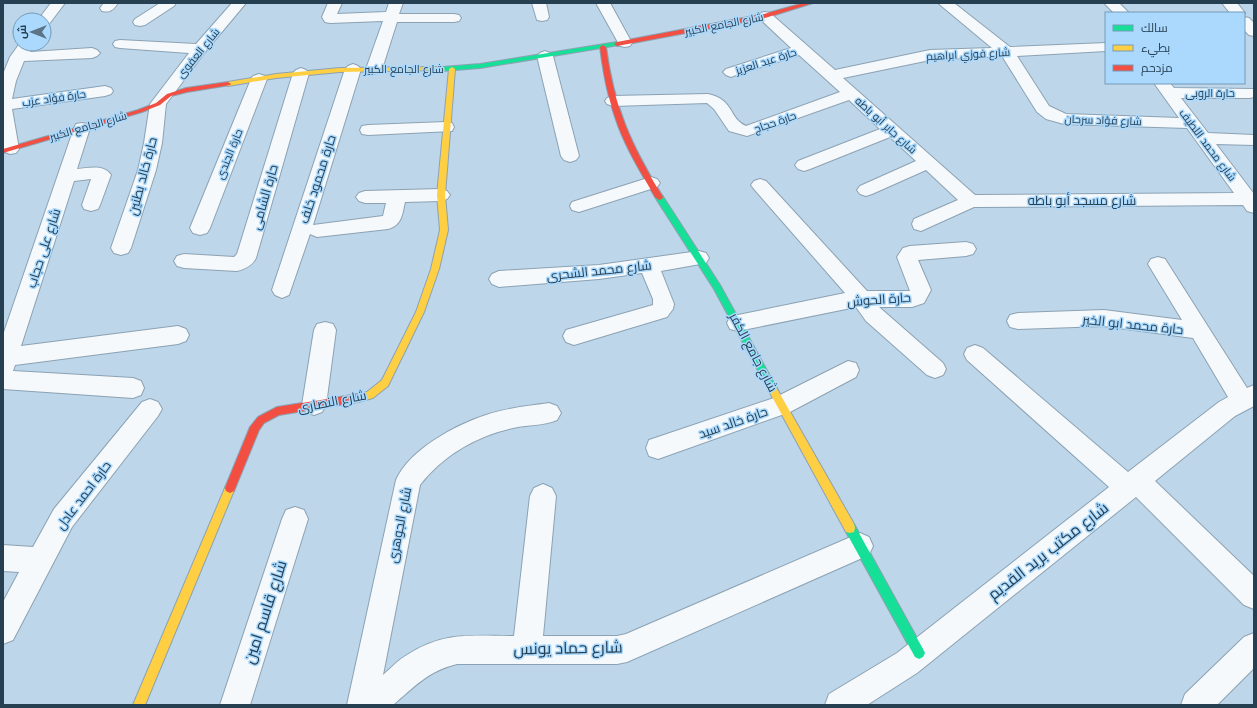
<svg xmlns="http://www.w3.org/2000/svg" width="1257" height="708" viewBox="0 0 1257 708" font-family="Montserrat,Cairo,sans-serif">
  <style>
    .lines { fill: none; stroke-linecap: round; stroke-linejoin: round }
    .street-casing { stroke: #8ca2b3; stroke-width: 2 }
    .fast-casing { stroke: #8ca2b3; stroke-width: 2 }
    .slow-casing { stroke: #8ca2b3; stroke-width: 2 }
    .jam-casing { stroke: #8ca2b3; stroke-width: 2 }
    .street { fill: #f5f9fc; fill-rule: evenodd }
    .fast { fill: #16e098; fill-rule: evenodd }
    .slow { fill: #ffcf43; fill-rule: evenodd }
    .jam { fill: #f24e42; fill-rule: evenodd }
    .labels { text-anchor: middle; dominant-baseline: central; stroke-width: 3; stroke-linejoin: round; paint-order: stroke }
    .far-street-label { font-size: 11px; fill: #263f51; stroke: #aad9fd }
    .street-label { font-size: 13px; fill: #263f51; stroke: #aad9fd }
    .near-street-label { font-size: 16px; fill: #263f51; stroke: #aad9fd }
  </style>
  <rect width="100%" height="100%" fill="#bdd6ea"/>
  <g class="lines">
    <g class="street-casing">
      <g id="street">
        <polygon points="51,3 65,3 49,24 44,25 44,20 38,20"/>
        <path d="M104,3H118C113,10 110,13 102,11L100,8Z"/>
        <polygon points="160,3 176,3 174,6 145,25 140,26 135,25 133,22 135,19"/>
        <polygon points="232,3 246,3 205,52 166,104 162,143 156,170 131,248 128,253 121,255 114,253 111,248 138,170 144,143 150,104 189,53 120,48 115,47 113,44 115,41 120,40 196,44"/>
        <polygon points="328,3 342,3 337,14 386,12 389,3 403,3 399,14 454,14 459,15 461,18 459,21 454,22 397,22 382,69 379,72 374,74 369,72 366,69 383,21 330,23 325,22 322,17"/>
        <polygon points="532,3 546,3 549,17 547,20 542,21 537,20"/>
        <polygon points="596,3 610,3 632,43 630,46 625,47 620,46"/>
        <path d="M938,3H954L1010,47L1106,43V51L1017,56L1049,106L1066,114L1179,118L1154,83H1170L1174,88L1254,89V97L1250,98H1181L1208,133L1254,135V145L1216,144L1254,194V213L1247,211L1243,205L974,207L921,231L914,229L912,224L914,219L958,200L926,170L872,194L866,196L860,194L857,190L860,186L916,161L890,137L810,169L804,171L798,169L795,165L798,161L880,129L849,100L747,136L729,131L714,109L707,103L613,106L607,104L605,101L607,98L613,96L708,94C735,100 728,118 746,126L840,92L799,55L736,75L731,77L726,75L723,72L726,69L791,48L760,19L758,16L760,13L765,12L770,13L835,70L930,50L992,48ZM1002,56L1037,112L1046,119L1064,124L1187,128L1234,193L975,195L843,78L930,60Z"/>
        <polygon points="1104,3 1119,3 1129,13 1114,13"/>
        <polygon points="1222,3 1237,3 1245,13 1244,15 1244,13 1230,13"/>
        <polygon points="1244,17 1249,18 1254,23 1254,36 1249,35 1244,30"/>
        <polygon points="20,43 34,44 30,52 92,48 97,50 100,53 97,56 92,58 24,61 16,81 12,99 105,86 111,88 113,91 111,94 105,96 12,109 19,149 16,153 10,154 3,151 3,74 10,57"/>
        <polygon points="545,51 550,53 553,56 579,156 576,160 570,162 564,160 561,156 537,56 540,53"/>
        <path d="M353,64L358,66L361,69L313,225L383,216L386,203H365L359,201L356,197L359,193L365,191L441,189L447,191L450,195L447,199L441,201L405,202C402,215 402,225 388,229L317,237L310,234L289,295L282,298L275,295L272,290L345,69L348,66Z"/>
        <path d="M301,68L306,70L309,73L256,258C252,266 245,269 237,271L184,268L177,266L174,261L177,256L184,254L234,257L237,254L293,73L296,70Z"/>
        <polygon points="259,74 265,76 267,79 210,228 207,233 200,235 193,233 190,228 251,79 253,76"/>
        <polygon points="446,122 452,123 454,127 452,131 368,135 362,134 360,130 362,126 368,125"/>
        <path d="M82,123L88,124L90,128L77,169C89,168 104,164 111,175L100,205L98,209L91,211L84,209L82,205L91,179L74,181L21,346L178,326L186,329L189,335L186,341L178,344L15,365L13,371L133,378L141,381L144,388L141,395L133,398L3,389V335L74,128L76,124Z"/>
        <polygon points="651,177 657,179 660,183 657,187 579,212 572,210 570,206 572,202"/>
        <polygon points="760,179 766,181 867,291 910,291 897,257 903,248 910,246 966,242 973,244 976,249 973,254 966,256 918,260 931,290 924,303 912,307 879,307 943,363 946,369 943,375 935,378 927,375 866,321 856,307 738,331 730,329 727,323 730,317 738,315 845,293 754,189 751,185 754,181"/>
        <polygon points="699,251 706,253 709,258 706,263 661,271 674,304 673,309 667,317 574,345 566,342 563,336 566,330 653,305 653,299 642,273 599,279 499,287 492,284 489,279 492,274 499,271 599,265"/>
        <polygon points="1158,257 1165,259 1247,388 1254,385 1254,406 1235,416 1155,481 1254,576 1254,609 1244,605 1136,497 917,673 867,705 825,705 829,694 897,653 1109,487 967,360 964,354 967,348 975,345 983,348 1128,472 1219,402 1228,397 1193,338 1104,326 1018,329 1010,327 1007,321 1010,315 1018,313 1104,310 1182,320 1148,264 1151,259"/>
        <polygon points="325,322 333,324 336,330 326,405 322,412 314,415 306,412 302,405 314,330 317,324"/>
        <polygon points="848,361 856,363 859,370 856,377 790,412 658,459 649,456 646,448 649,440 774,398"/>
        <polygon points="150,399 158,402 162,409 158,416 72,527 13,640 3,644 3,602 19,572 3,571 3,545 33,547 54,509 142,402"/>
        <path d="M549,403L557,406L561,413L557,420C545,425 531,425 518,427C480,434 444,454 420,485L383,675C391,668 398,660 407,655C445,631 471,636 514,636L530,496L534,488L543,484L552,488L556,496L543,636H617L626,634L860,533L869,537L873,546L869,555L627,662L617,664H457C428,671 414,687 393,705H347L396,480C409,450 455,425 486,415C506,408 528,406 549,403Z"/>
        <polygon points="295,507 304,510 308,519 250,705 220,705 282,519 286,510"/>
        <polygon points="1254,633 1254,668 1217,705 1181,705 1185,694 1244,637"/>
      </g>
    </g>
    <g class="fast-casing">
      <g id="fast">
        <polygon points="617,42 620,44 619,45 480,68 442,71 439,69 442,67 480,64"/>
        <polygon points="659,194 662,195 720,285 776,387 778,390 776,393 773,394 770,393 714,289 655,197"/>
        <polygon points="850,523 854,524 923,649 925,653 923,657 919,659 915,657 846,532 845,528 846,524"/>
      </g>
    </g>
    <g class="slow-casing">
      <g id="slow">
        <polygon points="442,67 445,69 444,70 340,72 276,78 228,86 225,84 228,82 276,74 340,68"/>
        <polygon points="452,67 455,69 445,195 448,230 439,269 424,312 388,386 373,398 358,402 355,401 353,398 355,395 367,392 382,380 416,312 431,269 440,230 437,195 449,69"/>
        <polygon points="773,386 776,387 854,524 855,528 854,532 850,533 846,532 770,393 768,390 770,387"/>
        <polygon points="230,483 234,485 235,488 145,705 133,705 225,488 226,485"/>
      </g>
    </g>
    <g class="jam-casing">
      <g id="jam">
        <polygon points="804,3 813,3 765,18 617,46 614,44 617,42 764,14"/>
        <path d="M603,45L606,47C614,108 631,145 663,197L662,199L659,200L655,197C640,171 624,145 615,117C607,94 603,71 600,47Z"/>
        <polygon points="228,82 231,84 230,85 187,92 171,96 160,105 142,112 3,153 3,149 138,110 156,103 167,94 186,88"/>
        <polygon points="358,394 361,395 363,398 361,401 358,402 279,415 264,423 259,430 234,491 230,493 226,491 225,488 250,427 258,417 277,407"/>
      </g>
    </g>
    <use href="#street" class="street"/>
    <use href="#fast" class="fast"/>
    <use href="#slow" class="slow"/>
    <use href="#jam" class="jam"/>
  </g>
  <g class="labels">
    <g class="far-street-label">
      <text transform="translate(724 24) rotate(-11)">شارع الجامع الكبير</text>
      <text transform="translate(198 53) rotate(-51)">شارع العفوى</text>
      <text transform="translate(968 54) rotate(-3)">شارع فوزي ابراهيم</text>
      <text transform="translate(766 61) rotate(-18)">حارة عبد العزيز</text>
      <text x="404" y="69">شارع الجامع الكبير</text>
      <text x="1210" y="93">حارة الروبى</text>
      <text transform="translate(54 98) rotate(-8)">حارة فؤاد عزب</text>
      <text transform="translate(1103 120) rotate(2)">شارع فؤاد سرحان</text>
      <text transform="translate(775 122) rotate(-19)">حارة حجاج</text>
      <text transform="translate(886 125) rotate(42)">شارع جابر أبو باطه</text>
      <text transform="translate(88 126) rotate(-16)">شارع الجامع الكبير</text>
      <text transform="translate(1208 145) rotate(53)">شارع محمد اللطيف</text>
      <text transform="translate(229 154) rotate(-68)">حارة الجندى</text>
    </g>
    <g class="street-label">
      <text transform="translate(142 176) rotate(-75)">حارة خالد بطنين</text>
      <text transform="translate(317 179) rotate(-72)">حارة محمود خلف</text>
      <text transform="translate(264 197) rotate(-74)">حارة الشامى</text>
      <text x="1082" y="200">شارع مسجد أبو باطه</text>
      <text transform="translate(43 248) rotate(-72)">شارع على حجاب</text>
      <text transform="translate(599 270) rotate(-6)">شارع محمد الشحرى</text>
      <text transform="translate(879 299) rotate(-4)">حارة الحوش</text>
      <text transform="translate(1133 324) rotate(6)">حارة محمد ابو الخير</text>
      <text transform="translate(754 352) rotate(62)">شارع جامع الكفر</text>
      <text transform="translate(332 401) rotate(-11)">شارع النصارى</text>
      <text transform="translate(733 422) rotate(-19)">حارة خالد سيد</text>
      <text transform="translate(83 495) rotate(-53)">حارة احمد عادل</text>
      <text transform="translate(399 525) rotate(-79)">شارع الجوهرى</text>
    </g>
    <g class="near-street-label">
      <text transform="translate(1048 551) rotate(-38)">شارع مكتب بريد القديم</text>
      <text transform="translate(265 612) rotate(-72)">شارع قاسم امين</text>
      <text transform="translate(568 648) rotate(-1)">شارع حماد يونس</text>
    </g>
  </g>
  <rect width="1257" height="708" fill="none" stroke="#263f51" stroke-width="8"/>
  <rect x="1105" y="12" width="140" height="72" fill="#aad9fd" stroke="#759bb8"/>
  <rect x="1113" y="25" width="20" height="6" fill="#16e098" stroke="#759bb8"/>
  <text x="1141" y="32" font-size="12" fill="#263f51">سالك</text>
  <rect x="1113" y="45" width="20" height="6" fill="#ffcf43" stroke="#759bb8"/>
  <text x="1141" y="52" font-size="12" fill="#263f51">بطيء</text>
  <rect x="1113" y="65" width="20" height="6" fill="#f24e42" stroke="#759bb8"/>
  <text x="1141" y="72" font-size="12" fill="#263f51">مزدحم</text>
  <g transform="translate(32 32) rotate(270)"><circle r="19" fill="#aad9fd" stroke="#759bb8"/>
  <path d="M0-3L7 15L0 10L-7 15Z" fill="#5b7487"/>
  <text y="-6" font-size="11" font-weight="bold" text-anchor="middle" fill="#263f51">ش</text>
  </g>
</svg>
